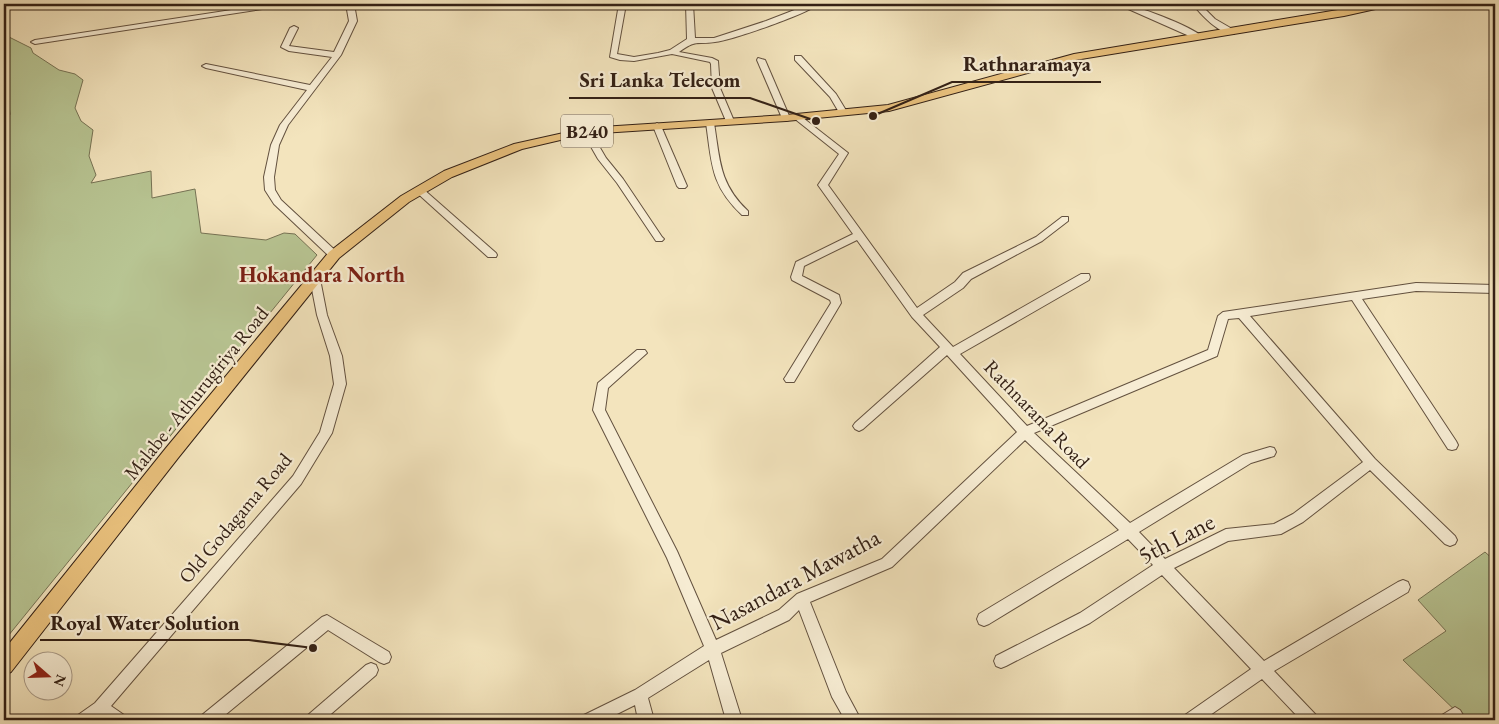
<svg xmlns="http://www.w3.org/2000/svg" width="1499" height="724" viewBox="0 0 1499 724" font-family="'EB Garamond',serif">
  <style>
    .green { fill: #b8c593; stroke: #767254 }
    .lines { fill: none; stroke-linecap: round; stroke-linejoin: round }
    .minor-casing { stroke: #63513f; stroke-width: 2 }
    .major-casing { stroke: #332015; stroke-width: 2 }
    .minor { fill: #f7edd4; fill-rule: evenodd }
    .major { fill: #eac27e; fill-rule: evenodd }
    .labels { text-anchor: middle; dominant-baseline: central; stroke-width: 4.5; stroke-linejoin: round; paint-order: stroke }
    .shield { fill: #f7edd4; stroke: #6e5e4e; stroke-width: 1 }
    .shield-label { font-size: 19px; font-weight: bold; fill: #332015 }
    .street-label { font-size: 20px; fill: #332015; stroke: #f7edd4 }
    .quarter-label { font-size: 22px; font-weight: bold; fill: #7a1f14; stroke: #f7edd4 }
    .near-street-label { font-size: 24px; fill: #332015; stroke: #f7edd4 }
    .leader { fill: none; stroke: #332015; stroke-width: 2 }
    .callout-dot { fill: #332015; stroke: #f7edd4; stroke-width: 2 }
    .callout-label { font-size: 21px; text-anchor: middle; font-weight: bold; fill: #332015; stroke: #f7edd4; stroke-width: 4.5; stroke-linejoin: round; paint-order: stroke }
  </style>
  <rect width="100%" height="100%" fill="#f3e4bd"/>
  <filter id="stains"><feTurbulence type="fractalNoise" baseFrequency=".004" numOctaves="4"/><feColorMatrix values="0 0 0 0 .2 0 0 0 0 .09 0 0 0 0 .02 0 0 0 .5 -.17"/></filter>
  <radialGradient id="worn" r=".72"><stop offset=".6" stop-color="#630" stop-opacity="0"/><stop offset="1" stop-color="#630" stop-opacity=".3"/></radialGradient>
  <g class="green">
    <polygon points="9,37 31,48 33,53 59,70 75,74 83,80 75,108 81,121 93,130 89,156 96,175 91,183 151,171 152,198 195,189 201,233 266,240 284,233 295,234 317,255 4,641 4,132 10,114 8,98 4,95 4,39"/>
    <polygon points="1485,552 1495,561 1495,720 1465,720 1403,660 1446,631 1418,600"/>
  </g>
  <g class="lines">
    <g class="minor-casing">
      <g id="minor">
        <polygon points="25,4 33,4 34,5 30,7"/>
        <polygon points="270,4 286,4 282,6 35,44 31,42 35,40"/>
        <polygon points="346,4 354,4 357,21 341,55 288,125 279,145 274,177 275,190 281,200 338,253 339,255 338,257 330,257 274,204 265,190 264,177 271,145 280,125 307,90 206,68 202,66 206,64 310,85 332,57 289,51 281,47 290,28 294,26 298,28 289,46 334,52 349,21"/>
        <polygon points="557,4 604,4 600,6 566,8"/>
        <path d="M619,4H626L617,54L634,57L658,53L670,50L687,39L686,4H693L695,38H714L766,21L810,4L817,5C804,15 732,40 715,42C695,45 697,39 679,52L712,58L718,61L720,88L734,121L730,124L726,121L712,88L711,64L710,62L672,54L634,61L620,60L610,57Z"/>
        <path d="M1117,4C1133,3 1190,26 1203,37L1196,39Z"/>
        <path d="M1193,4H1200L1215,19L1234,30V34C1220,35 1200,14 1193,4Z"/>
        <polygon points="795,56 801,56 836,94 847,112 846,114 840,114 830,97 795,60"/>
        <polygon points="758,58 765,60 790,118 789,120 786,121 782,118 757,60"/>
        <path d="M798,114L848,153L828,185L917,308L955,282L963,273L1036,237L1062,217H1068V221L1042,241L971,279L963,288L923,315L953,347L1081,274H1089L1090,277L1089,280L960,354L1027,426L1208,350L1218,316L1223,312L1416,283L1495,285V293L1416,291L1362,299L1456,441L1458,445L1456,449L1452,450L1448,449L1352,300L1250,316L1375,459L1455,536L1457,540L1455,544L1450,546L1445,544L1370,470L1303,522L1281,534L1228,541L1174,568L1264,661L1398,582L1403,580L1408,582L1410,587L1408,592L1274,671L1316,715L1319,720H1301L1262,679L1203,720H1182L1185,715L1251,669L1162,575L1090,623L1006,666L1001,668L996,666L994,661L996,656L1080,613L1153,565L1128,539L989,624L984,626L979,624L977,619L979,614L1119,530L1025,440L892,567L810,602L846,692L861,720H845L832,697L799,610L789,620L721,653L742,720H726L709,660L648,698L654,720H638L635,705L605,720H581L584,715L635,690L704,646L667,558L593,410L598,383L637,350H645L647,353L608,388L605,410L677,551L716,640L779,610L797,594L882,559L1017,432L947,355L863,429L859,431L855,429L853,426L855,423L940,347L912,317L857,240L804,266L802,276L839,295L841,303L794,382H786L784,379L786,376L831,303L830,300L792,280L791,277L796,262L853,234L818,185L839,154L795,119V115ZM1239,318L1363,462L1293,514L1274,524L1226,529L1165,559L1139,532L1251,463L1274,456L1276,452L1274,448L1270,447L1243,455L1130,523L1034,433L1217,356L1228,319Z"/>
        <path d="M710,120L714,123C720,160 719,184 748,211V215H742C710,185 712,163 706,123Z"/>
        <polygon points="657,123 661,126 687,186 685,188 679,188 677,186 653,126"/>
        <polygon points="586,128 589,129 606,158 623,179 662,237 664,239 662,241 656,241 617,183 598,159 582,131"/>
        <polygon points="419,187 422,188 496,253 497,255 496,257 488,257 416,192 416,188"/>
        <polygon points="315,275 320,279 327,315 342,356 346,384 332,433 301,484 111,706 124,715 127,720 105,720 100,717 96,720 75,720 78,715 95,703 293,476 320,432 334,384 330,356 317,315 310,279"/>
        <polygon points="327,615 389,652 391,657 389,662 384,664 379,662 328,630 219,720 199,720 202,715 322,617"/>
        <polygon points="371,663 376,665 378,670 376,675 324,720 305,720 308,715 366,665"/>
        <polygon points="1455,707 1460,710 1463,715 1460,720 1439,720 1442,715"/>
      </g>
    </g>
    <g class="major-casing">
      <polygon id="major" points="1374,4 1391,4 1389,6 1344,16 1075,60 889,111 786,121 586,134 522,149 452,177 409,202 339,258 178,458 11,672 4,675 4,650 166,448 329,252 401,196 444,171 514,144 586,128 786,115 888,105 1074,54"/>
    </g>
    <use href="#minor" class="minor"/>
    <use href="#major" class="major"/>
  </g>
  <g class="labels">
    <rect class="shield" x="561" y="114.5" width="52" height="33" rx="4"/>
    <g class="shield-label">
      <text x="587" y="131">B240</text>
    </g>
    <g class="street-label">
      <text transform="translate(196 393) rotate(-51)">Malabe - Athurugiriya Road</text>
      <text transform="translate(1037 414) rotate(46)">Rathnarama Road</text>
      <text transform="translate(235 518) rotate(-50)">Old Godagama Road</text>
    </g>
    <g class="quarter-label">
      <text x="322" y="274">Hokandara North</text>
    </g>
    <g class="near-street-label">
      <text transform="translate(1176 538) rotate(-27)">5th Lane</text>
      <text transform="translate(795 579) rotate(-28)">Nasandara Mawatha</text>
    </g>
  </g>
  <path class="leader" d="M873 116L952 82H1101M816 121L750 98H569M313 648L249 640H40"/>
  <g class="callout-dot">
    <circle cx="873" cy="116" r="5"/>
    <circle cx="816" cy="121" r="5"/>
    <circle cx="313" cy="648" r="5"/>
  </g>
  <g class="callout-label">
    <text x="1027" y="71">Rathnaramaya</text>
    <text x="660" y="87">Sri Lanka Telecom</text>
    <text x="145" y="630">Royal Water Solution</text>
  </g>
  <rect width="1499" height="724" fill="none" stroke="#f3e4bd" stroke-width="20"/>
  <rect x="5" y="5" width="1489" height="714" fill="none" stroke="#332015" stroke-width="2.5"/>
  <rect x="10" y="10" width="1479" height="704" fill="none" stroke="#332015"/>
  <g transform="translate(48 676) rotate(110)"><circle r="24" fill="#f7edd4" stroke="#a99b88"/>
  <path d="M0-4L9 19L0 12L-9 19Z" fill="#8f2418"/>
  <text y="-8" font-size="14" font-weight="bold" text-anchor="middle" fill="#332015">N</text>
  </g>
  <rect width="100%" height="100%" filter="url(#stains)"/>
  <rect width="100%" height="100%" fill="url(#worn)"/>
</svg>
